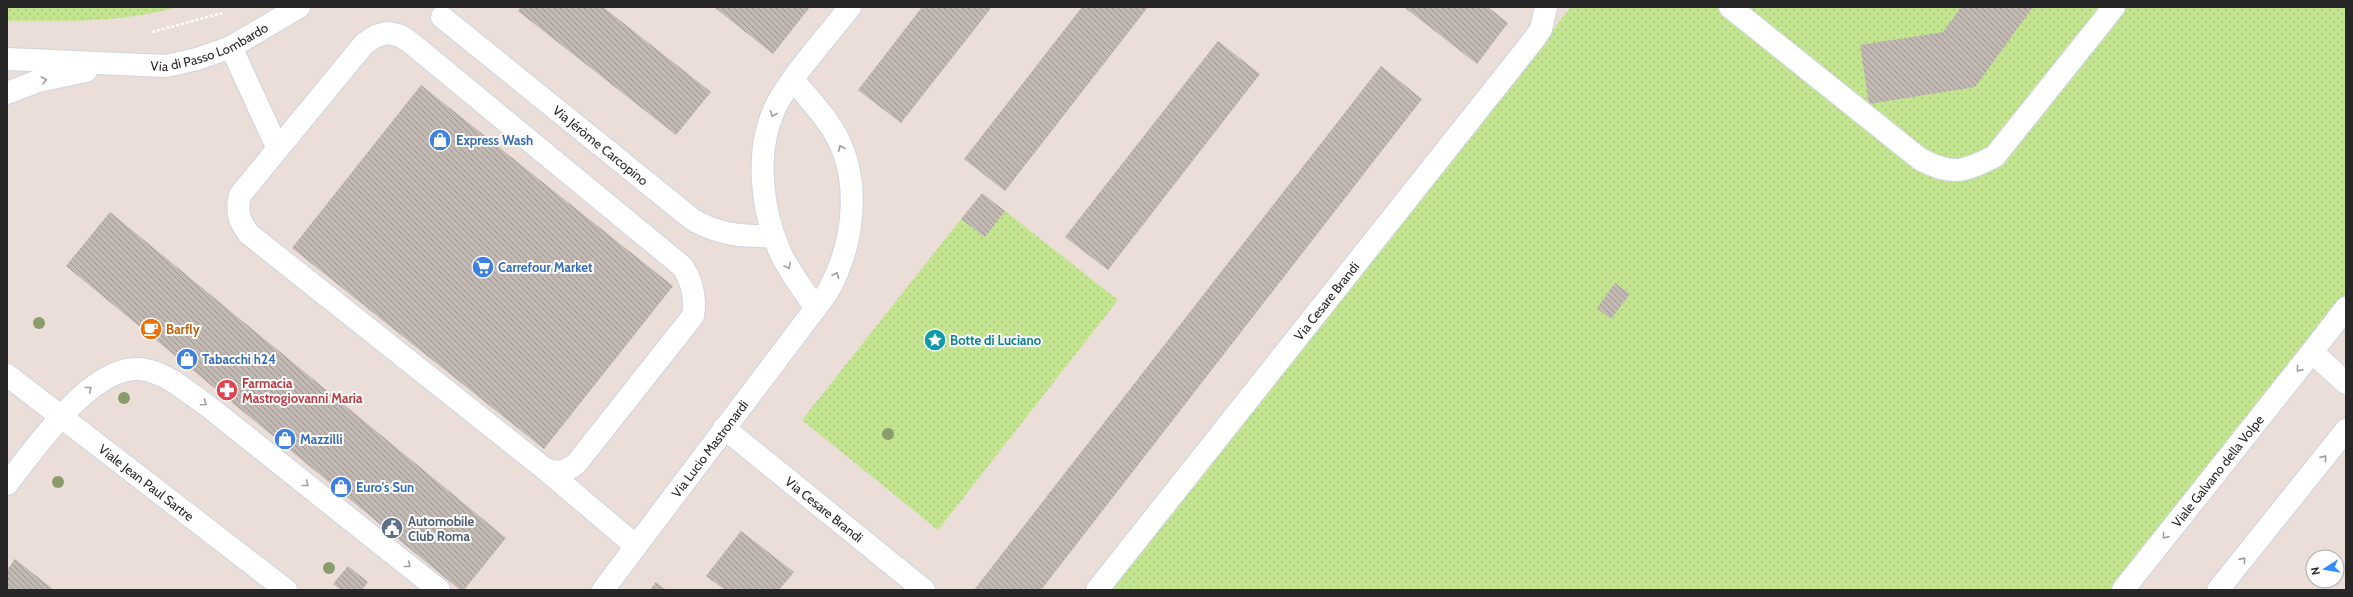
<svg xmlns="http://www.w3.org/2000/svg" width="2353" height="597" viewBox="0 0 2353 597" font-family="Cabin,sans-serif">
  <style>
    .grass { fill: url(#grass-dots) }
    .building { fill: url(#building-back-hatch) }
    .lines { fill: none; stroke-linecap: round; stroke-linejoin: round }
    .minor-casing { stroke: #ccd6e1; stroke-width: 24 }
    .path { stroke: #fff; stroke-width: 2.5; stroke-dasharray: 3 2; stroke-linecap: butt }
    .minor { stroke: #fff; stroke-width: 22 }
    .tree { fill: #8a9b6c }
    .oneway { stroke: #9e9e9e }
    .labels { text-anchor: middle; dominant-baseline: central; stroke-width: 4; stroke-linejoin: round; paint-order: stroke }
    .street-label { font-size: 13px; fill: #272727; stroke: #fff }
    .shop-label { font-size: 13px; font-weight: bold; fill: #366cbe; stroke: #fff; text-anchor: start }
    .food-label { font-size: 13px; font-weight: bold; fill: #c56008; stroke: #fff; text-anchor: start }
    .culture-label { font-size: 13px; font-weight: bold; fill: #0d838f; stroke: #fff; text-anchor: start }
    .health-label { font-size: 13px; font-weight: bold; fill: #be3a42; stroke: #fff; text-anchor: start }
    .service-label { font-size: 13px; font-weight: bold; fill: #4e5e75; stroke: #fff; text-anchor: start }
  </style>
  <defs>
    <pattern id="grass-dots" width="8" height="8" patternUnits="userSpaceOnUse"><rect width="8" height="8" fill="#c3e590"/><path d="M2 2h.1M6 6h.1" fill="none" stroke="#a8c47c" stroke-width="1.8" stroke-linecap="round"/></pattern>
    <pattern id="building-back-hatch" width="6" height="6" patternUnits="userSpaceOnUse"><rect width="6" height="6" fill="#c2b9b3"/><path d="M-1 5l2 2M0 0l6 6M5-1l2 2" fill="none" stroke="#9e9692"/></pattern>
  </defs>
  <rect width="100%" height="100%" fill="#ebddd7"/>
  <g class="grass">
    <path d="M7,7H178C123,23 64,21 7,21Z"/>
    <polygon points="1571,7 2346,7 2346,309 2123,590 1109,590"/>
    <polygon points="1005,211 1118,300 938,530 802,420 961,219 985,236"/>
  </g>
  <g class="building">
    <polygon points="521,7 603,7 711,92 676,135 518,11"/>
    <polygon points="714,7 810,7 773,54"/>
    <polygon points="922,7 992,7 901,123 858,90"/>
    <polygon points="1082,7 1148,7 1005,191 964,159"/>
    <polygon points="1404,7 1488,7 1508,23 1477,64"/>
    <polygon points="1961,7 2033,7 1975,87 1869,104 1860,45 1943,32"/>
    <polygon points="1218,41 1260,74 1108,270 1065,237"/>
    <polygon points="1381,66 1422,99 1041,590 974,590"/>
    <polygon points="421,85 673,286 544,449 292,248"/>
    <polygon points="982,193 1005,211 985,237 961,219"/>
    <polygon points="110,212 506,538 464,590 460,590 66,266"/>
    <polygon points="1615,283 1630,294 1611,319 1597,308"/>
    <polygon points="741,531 794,572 779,590 725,590 706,576"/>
    <polygon points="15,559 54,590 7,590 7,570"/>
    <polygon points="348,566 368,582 362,590 341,590 333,584"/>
    <polygon points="656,582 666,590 650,590"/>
  </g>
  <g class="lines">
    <g class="minor-casing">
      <g id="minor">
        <path d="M1730,7L1920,159C1951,176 1965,172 1995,156L2114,7"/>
        <path id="s1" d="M442,17L692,219C718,235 744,237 774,236"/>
        <path d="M388,33L401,36L411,43L683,267C693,283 696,298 693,316L576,464C565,472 558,474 545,469L249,234C239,221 236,212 240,195L364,44L376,36Z"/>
        <polyline points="231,47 278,149"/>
        <path id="s2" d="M7,59L166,66L197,59L231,47L299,7"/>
        <polyline points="7,93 38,81 86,71"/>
        <path d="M816,308C803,290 791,274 781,254C761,210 754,149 777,104C794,72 827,37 850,7"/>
        <polyline points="2312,352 2346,308"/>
        <path id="s3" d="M7,375L286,590"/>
        <path id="s4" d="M724,428L924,590"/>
        <polyline points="545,469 636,546"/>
        <path d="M7,484C36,448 95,358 146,370C170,375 190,394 209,407L439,590"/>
        <path id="s5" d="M603,590L827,293C854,246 863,179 833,130C822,112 807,96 793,80"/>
        <path id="s6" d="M1097,590L1535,38L1541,29L1546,7"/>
        <path id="s7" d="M2123,590L2312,352L2346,383"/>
        <polyline points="2218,590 2346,430"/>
      </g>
    </g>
    <polyline class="path" points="152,32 222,13"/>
    <use href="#minor" class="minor"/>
  </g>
  <g class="tree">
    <circle cx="39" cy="323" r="6"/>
    <circle cx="124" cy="398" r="6"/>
    <circle cx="888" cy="434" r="6"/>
    <circle cx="58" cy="482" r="6"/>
    <circle cx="329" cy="568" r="6"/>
  </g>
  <defs><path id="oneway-chevron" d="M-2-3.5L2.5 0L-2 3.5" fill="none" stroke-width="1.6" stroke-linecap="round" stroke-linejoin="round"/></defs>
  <g class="oneway">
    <use href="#oneway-chevron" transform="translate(44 80) rotate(-14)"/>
    <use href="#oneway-chevron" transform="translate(773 114) rotate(112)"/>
    <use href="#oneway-chevron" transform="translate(841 148) rotate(-113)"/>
    <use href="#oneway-chevron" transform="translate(788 266) rotate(62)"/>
    <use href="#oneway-chevron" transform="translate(836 275) rotate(-67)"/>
    <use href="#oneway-chevron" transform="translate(2299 369) rotate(129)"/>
    <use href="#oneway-chevron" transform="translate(89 389) rotate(-39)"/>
    <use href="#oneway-chevron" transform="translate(204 403) rotate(35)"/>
    <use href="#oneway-chevron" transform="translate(2324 458) rotate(-51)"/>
    <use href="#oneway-chevron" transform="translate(306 484) rotate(39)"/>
    <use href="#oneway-chevron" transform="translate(2165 536) rotate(129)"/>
    <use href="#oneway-chevron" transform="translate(2243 560) rotate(-51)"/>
    <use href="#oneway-chevron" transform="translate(408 565) rotate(39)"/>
  </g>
  <defs>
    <g id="shop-disc" transform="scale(1.15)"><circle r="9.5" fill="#3f7fe0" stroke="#fff"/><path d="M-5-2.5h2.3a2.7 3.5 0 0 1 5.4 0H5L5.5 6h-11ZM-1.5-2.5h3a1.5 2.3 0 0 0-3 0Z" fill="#fff"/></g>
    <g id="supermarket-disc" transform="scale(1.15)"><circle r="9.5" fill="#3f7fe0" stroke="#fff"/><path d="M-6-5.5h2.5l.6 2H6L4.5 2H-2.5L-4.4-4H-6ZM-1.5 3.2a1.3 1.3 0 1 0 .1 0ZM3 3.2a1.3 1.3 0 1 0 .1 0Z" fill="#fff"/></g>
    <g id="cafe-disc" transform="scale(1.15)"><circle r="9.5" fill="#e8710a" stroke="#fff"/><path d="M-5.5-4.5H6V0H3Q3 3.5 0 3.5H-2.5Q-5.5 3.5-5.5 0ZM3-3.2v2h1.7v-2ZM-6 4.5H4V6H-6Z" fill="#fff"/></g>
    <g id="sight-disc" transform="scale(1.15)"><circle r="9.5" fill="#0f9aa8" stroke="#fff"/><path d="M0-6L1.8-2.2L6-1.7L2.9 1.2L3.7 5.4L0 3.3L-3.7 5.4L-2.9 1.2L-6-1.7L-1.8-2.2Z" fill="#fff"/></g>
    <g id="pharmacy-disc" transform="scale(1.15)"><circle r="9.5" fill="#e0444e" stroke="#fff"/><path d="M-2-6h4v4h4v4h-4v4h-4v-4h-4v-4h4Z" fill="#fff"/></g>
    <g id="civic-disc" transform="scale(1.15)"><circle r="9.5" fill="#5c6f8a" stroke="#fff"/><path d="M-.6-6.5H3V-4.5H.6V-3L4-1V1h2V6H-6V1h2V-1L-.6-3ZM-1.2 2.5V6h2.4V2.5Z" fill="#fff"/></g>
  </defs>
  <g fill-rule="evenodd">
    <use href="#shop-disc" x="440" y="140"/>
    <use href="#supermarket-disc" x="483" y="267"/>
    <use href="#cafe-disc" x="151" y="329"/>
    <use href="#sight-disc" x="935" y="340"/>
    <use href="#shop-disc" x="187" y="359"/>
    <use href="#pharmacy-disc" x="227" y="390"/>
    <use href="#shop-disc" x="285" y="439"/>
    <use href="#shop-disc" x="341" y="487"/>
    <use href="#civic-disc" x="392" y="528"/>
  </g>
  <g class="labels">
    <g class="street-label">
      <text stroke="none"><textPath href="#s2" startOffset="206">Via di Passo Lombardo</textPath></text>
      <text stroke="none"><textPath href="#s1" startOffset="204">Via Jéròme Carcopino</textPath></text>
      <text stroke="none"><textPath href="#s6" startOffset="369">Via Cesare Brandi</textPath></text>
      <text stroke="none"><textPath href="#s5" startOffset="177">Via Lucio Mastronardi</textPath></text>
      <text stroke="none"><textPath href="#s7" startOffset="152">Viale Galvano della Volpe</textPath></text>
      <text stroke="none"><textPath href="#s3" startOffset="176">Viale Jean Paul Sartre</textPath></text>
      <text stroke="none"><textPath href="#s4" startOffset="129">Via Cesare Brandi</textPath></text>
    </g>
    <g class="shop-label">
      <text x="456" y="140">Express Wash</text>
      <text x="498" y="267">Carrefour Market</text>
      <text x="202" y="359">Tabacchi h24</text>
      <text x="300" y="439">Mazzilli</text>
      <text x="356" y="487">Euro's Sun</text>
    </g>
    <g class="food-label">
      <text x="166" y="329">Barfly</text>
    </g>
    <g class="culture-label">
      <text x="950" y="340">Botte di Luciano</text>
    </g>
    <g class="health-label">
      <text x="242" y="383">Farmacia<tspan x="242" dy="15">Mastrogiovanni Maria</tspan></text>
    </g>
    <g class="service-label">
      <text x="408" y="521">Automobile<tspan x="408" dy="15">Club Roma</tspan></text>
    </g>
  </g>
  <rect width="2353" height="597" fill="none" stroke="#272727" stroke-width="16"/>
  <g transform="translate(2325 569) rotate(258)"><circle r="19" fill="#ffffff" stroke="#a9a9a9"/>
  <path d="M0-3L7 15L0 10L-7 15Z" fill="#308dff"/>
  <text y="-6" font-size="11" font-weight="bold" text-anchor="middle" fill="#272727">N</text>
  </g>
</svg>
